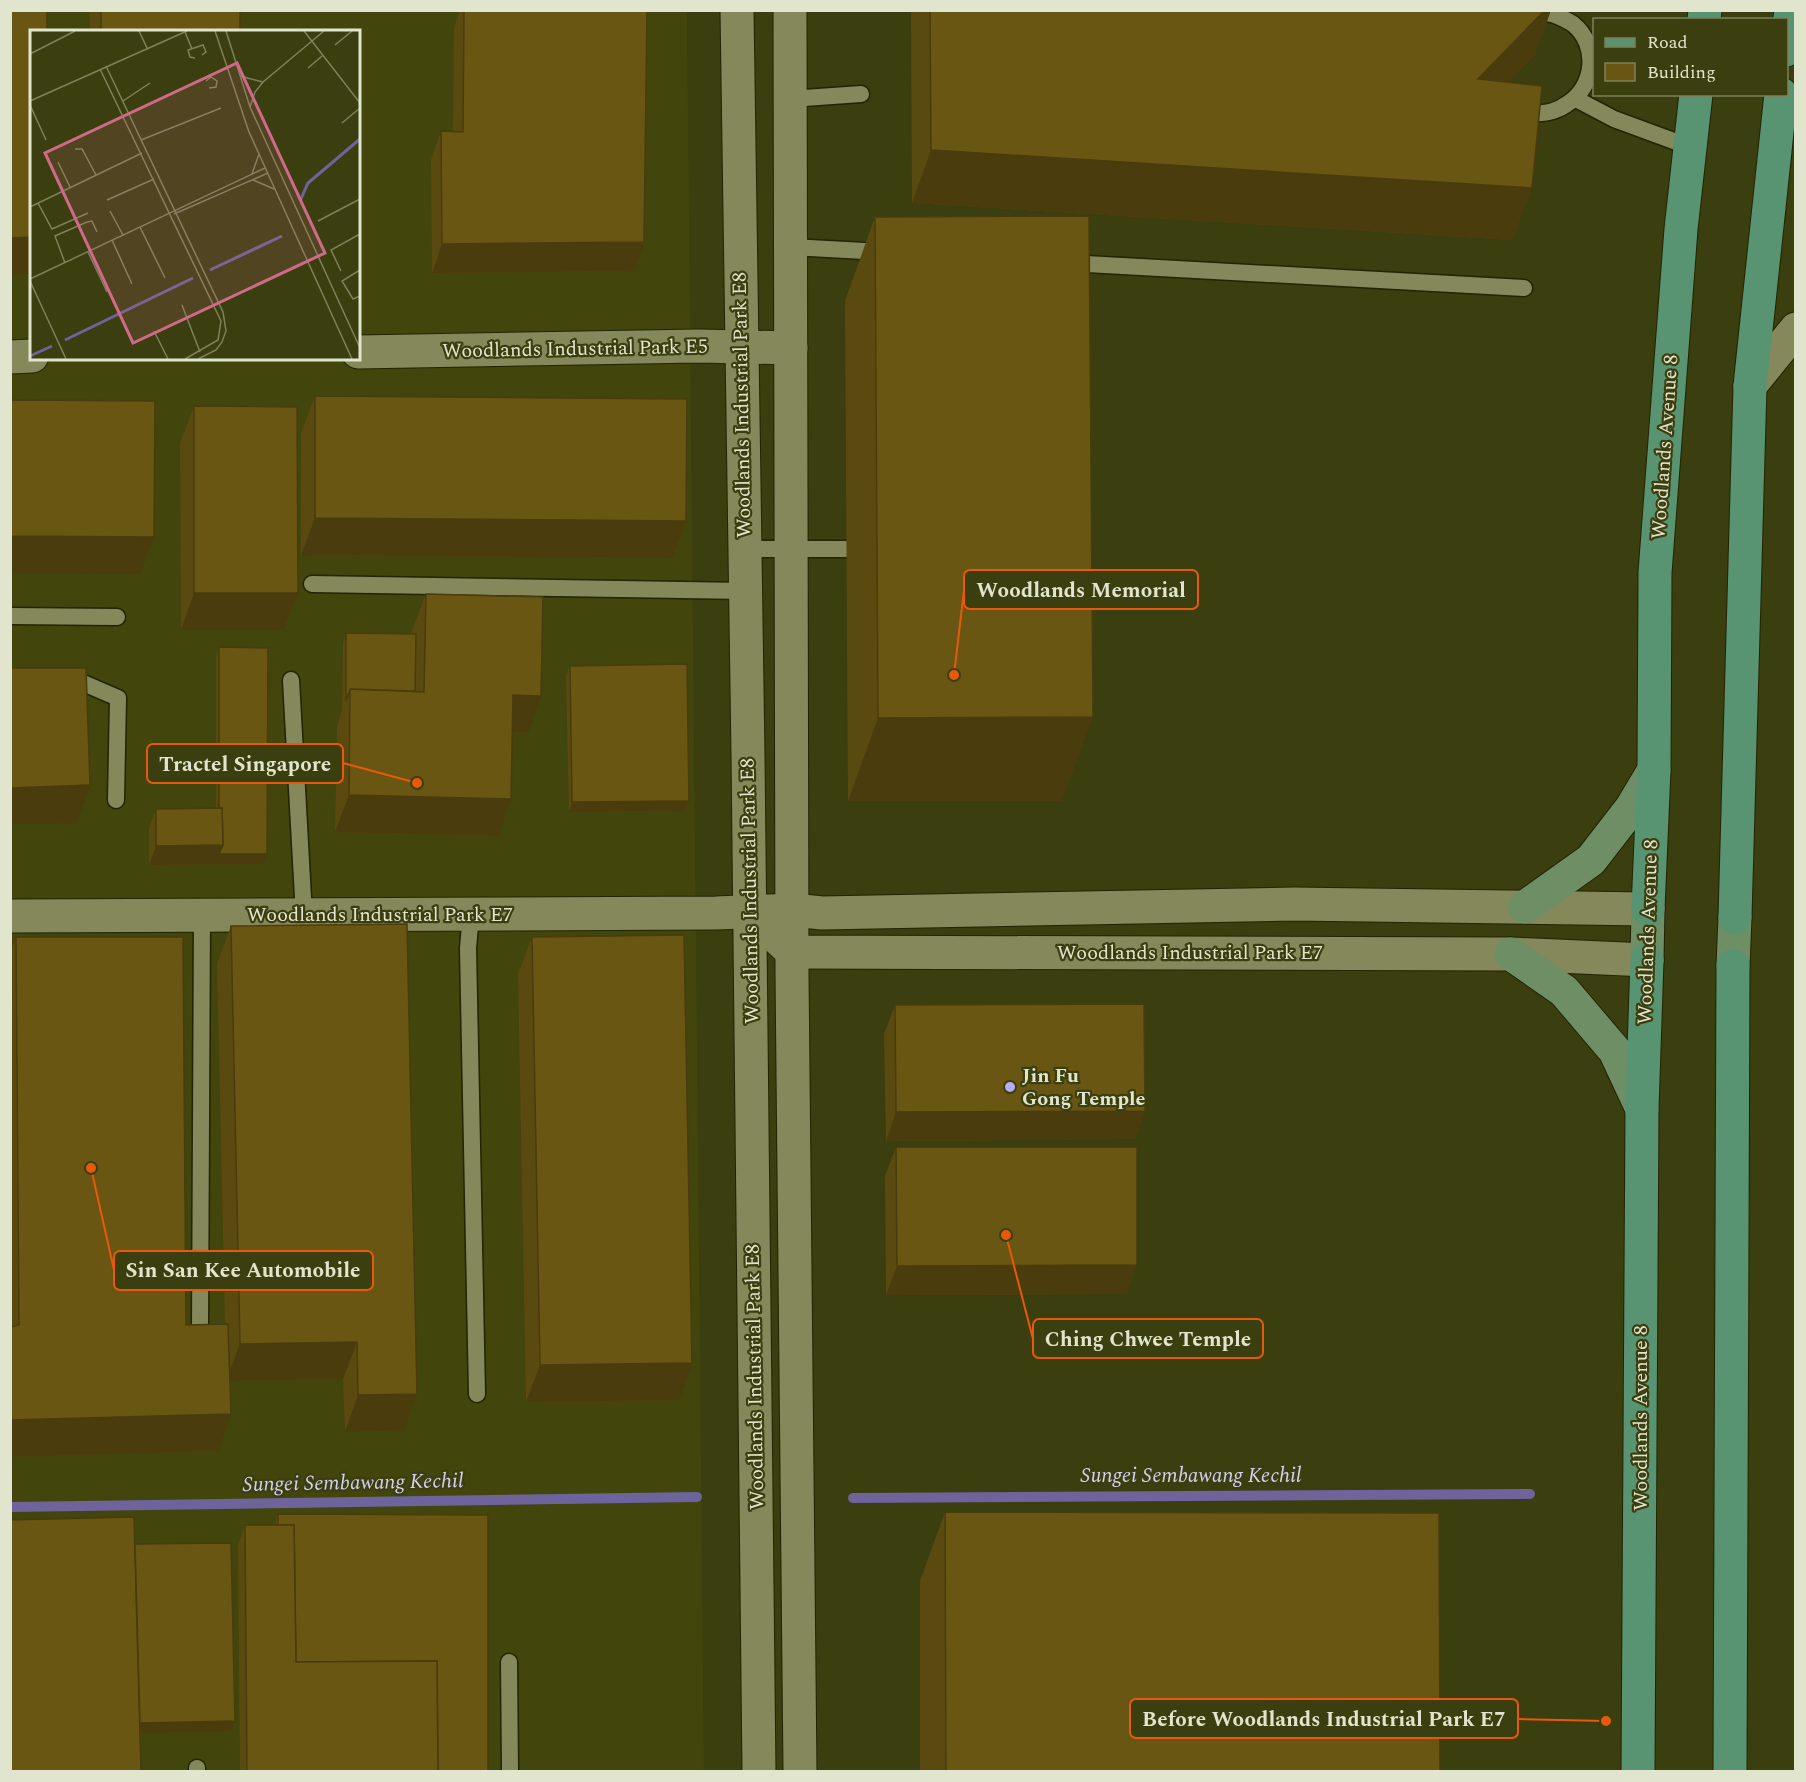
<svg xmlns="http://www.w3.org/2000/svg" width="1806" height="1782" viewBox="0 0 1806 1782" font-family="Spectral,serif">
  <style>
    .built { fill: #42450c; fill-rule: evenodd }
    .lines { fill: none; stroke-linecap: round; stroke-linejoin: round }
    .stream { stroke: #6e639a; stroke-width: 10 }
    .lane-casing { stroke: #222402; stroke-width: 19 }
    .street-casing { stroke: #222402; stroke-width: 35 }
    .secondary-casing { stroke: #222402; stroke-width: 35 }
    .primary-casing { stroke: #222402; stroke-width: 35 }
    .lane { stroke: #84885a; stroke-width: 16 }
    .street { stroke: #84885a; stroke-width: 33 }
    .secondary { stroke: #6e8e66; stroke-width: 33 }
    .primary { stroke: #589372; stroke-width: 33 }
    .wall { fill: #5a4a10 }
    .shaded-wall { fill: #4a3c0d }
    .building { fill: #695613; stroke: #4a3c0d; stroke-width: 1.5 }
    .poi-dot { fill: #b9abf7; stroke: #3b3e0f; stroke-width: 2 }
    .labels { text-anchor: middle; dominant-baseline: central; stroke-width: 4.5; stroke-linejoin: round; paint-order: stroke }
    .street-label { font-size: 20px; fill: #e2e5cd; stroke: #3b3e0f }
    .poi-label { font-size: 20px; font-weight: bold; fill: #e2e5cd; stroke: #3b3e0f; text-anchor: start }
    .water-label { font-size: 21px; font-style: italic; fill: #d5d0f1; stroke: #3b3e0f }
    .inset-river { fill: none; stroke: #6e639a; stroke-width: 3 }
    .inset-road { fill: none; stroke: #7e815b; stroke-width: 1.5 }
    .view { fill: #cf6a89; fill-opacity: 0.15; stroke: #cf6a89; stroke-width: 3 }
    .inset-edge { fill: none; stroke: #e2e5cd; stroke-width: 3 }
    .leader { fill: none; stroke: #e8590c; stroke-width: 2 }
    .callout-dot { fill: #e8590c; stroke: #3b3e0f; stroke-width: 2 }
    .callout { fill: #3b3e0f; stroke: #e8590c; stroke-width: 2 }
    .callout-label { font-size: 21px; text-anchor: middle; font-weight: bold; fill: #e2e5cd }
  </style>
  <rect width="100%" height="100%" fill="#3b3e0f"/>
  <path class="built" d="M11,11H687L704,1771L11,1772ZM32,32H358V358H32Z"/>
  <g class="lines">
    <g class="stream">
      <polyline points="853,1498 1530,1494"/>
      <polyline points="10,1507 697,1497"/>
    </g>
    <g class="lane-casing">
      <g id="lane">
        <polyline points="790,99 861,94"/>
        <polyline points="1576,99 1614,119 1690,147"/>
        <path d="M1518,107C1524,109 1530,112 1536,113C1547,114 1559,110 1567,104C1595,87 1599,45 1573,24C1569,21 1564,19 1560,17C1552,13 1538,11 1528,14"/>
        <polyline points="791,247 883,252"/>
        <polyline points="1068,263 1524,288"/>
        <polyline points="745,549 846,549"/>
        <polyline points="312,584 746,591"/>
        <polyline points="10,616 117,617"/>
        <polyline points="291,680 304,916"/>
        <polyline points="65,682 81,682 118,698 116,800"/>
        <polyline points="471,914 468,948 477,1394"/>
        <polyline points="200,1329 202,916"/>
        <polyline points="509,1662 510,1772"/>
        <polyline points="197,1768 197,1772"/>
      </g>
    </g>
    <g class="street-casing">
      <g id="street">
        <polyline points="737,10 748,755 759,1772"/>
        <polyline points="790,10 792,973 800,1772"/>
        <polyline points="358,352 699,346 791,348"/>
        <polyline points="10,357 32,356"/>
        <polyline points="1750,386 1796,329"/>
        <polyline points="10,916 716,913 793,910 822,913 1294,904 1648,909"/>
        <polyline points="776,937 792,952 1511,954 1647,960"/>
      </g>
    </g>
    <g class="secondary-casing">
      <g id="secondary">
        <polyline points="1525,907 1591,860 1632,807 1654,770"/>
        <polyline points="1511,954 1564,991 1615,1051 1642,1109"/>
        <polyline points="1647,960 1648,909"/>
        <polyline points="1733,966 1735,917"/>
      </g>
    </g>
    <g class="primary-casing">
      <g id="primary">
        <polyline points="1704,20 1705,10"/>
        <polyline points="1786,50 1791,10"/>
        <polyline points="1648,909 1654,770 1655,573 1681,229 1696,94"/>
        <polyline points="1735,917 1750,386 1781,94"/>
        <polyline points="1638,1772 1642,1109 1647,960"/>
        <polyline points="1730,1772 1733,966"/>
      </g>
    </g>
    <use href="#lane" class="lane"/>
    <use href="#street" class="street"/>
    <use href="#secondary" class="secondary"/>
    <use href="#primary" class="primary"/>
  </g>
  <g class="wall">
    <rect x="90" y="10" width="150" height="22"/>
    <polygon points="460,10 647,10 634,271 432,273 431,160 441,131 453,132 454,28"/>
    <polygon points="911,10 1551,10 1535,54 1507,82 1513,240 912,203"/>
    <polygon points="875,217 1062,801 848,801 845,301"/>
    <polygon points="315,396 686,521 673,558 301,555 301,433"/>
    <polygon points="194,406 298,593 284,630 181,630 180,443"/>
    <polygon points="426,594 528,733 513,733 498,836 335,832 337,726 342,711 343,643 346,633 412,634 412,631"/>
    <polygon points="219,647 264,864 149,865 149,828 156,809 216,808 216,657"/>
    <polygon points="570,666 689,801 685,811 569,812 566,676"/>
    <polygon points="231,926 417,1394 404,1431 345,1432 343,1379 230,1381 218,1451 10,1457 10,952 16,937 186,1325 225,1324 217,964"/>
    <polygon points="532,937 679,1400 526,1402 518,974"/>
    <polygon points="895,1005 1145,1111 1135,1139 886,1141 884,1034"/>
    <polygon points="896,1147 1127,1294 886,1295 885,1176"/>
    <polygon points="945,1512 1440,1772 920,1772 920,1581"/>
    <polygon points="278,1514 488,1772 240,1772 238,1545 245,1525 275,1525"/>
  </g>
  <g class="shaded-wall">
    <polygon points="1545,10 1551,10 1535,54 1459,131 1478,79"/>
    <polygon points="931,150 1532,188 1513,240 912,203"/>
    <polygon points="32,237 32,274 10,275 10,238"/>
    <polygon points="644,242 634,271 432,273 442,244"/>
    <polygon points="315,518 686,521 673,558 301,555"/>
    <polygon points="10,536 154,537 140,574 10,573"/>
    <polygon points="194,593 298,593 284,630 181,630"/>
    <polygon points="513,695 541,696 528,733 500,732"/>
    <polygon points="1093,717 1062,801 848,801 878,718"/>
    <polygon points="90,785 77,823 10,824 10,788"/>
    <polygon points="349,795 511,799 498,836 335,832"/>
    <polygon points="689,801 685,811 569,812 572,802"/>
    <polygon points="223,845 267,854 264,864 149,865 156,846"/>
    <polygon points="1145,1111 1135,1139 886,1141 896,1112"/>
    <polygon points="1137,1265 1127,1294 886,1295 897,1266"/>
    <polygon points="357,1342 343,1379 226,1381 240,1344"/>
    <polygon points="692,1363 679,1400 526,1402 540,1365"/>
    <polygon points="417,1394 404,1431 345,1432 358,1395"/>
    <polygon points="231,1414 218,1451 10,1457 10,1420"/>
    <polygon points="235,1721 231,1731 125,1733 129,1723"/>
  </g>
  <g class="building">
    <polygon points="10,10 47,10 47,32 32,32 32,237 10,238"/>
    <rect x="101" y="10" width="139" height="22"/>
    <polygon points="464,10 647,10 644,242 442,244 441,131 463,132"/>
    <polygon points="930,10 1545,10 1478,79 1542,86 1532,188 931,150"/>
    <polygon points="1089,216 1093,717 878,718 875,217"/>
    <polygon points="315,396 687,399 686,521 315,518"/>
    <polygon points="10,400 155,401 154,537 10,536"/>
    <polygon points="194,406 297,407 298,593 194,593"/>
    <polygon points="426,594 543,597 541,696 513,695 511,799 349,795 350,689 424,692"/>
    <polygon points="346,633 416,634 415,691 350,689 346,701"/>
    <polygon points="219,647 268,648 267,854 219,854 223,845 222,808 219,808"/>
    <polygon points="687,664 689,801 572,802 570,666"/>
    <polygon points="10,668 86,668 90,785 10,788"/>
    <polygon points="222,808 223,845 156,846 156,809"/>
    <polygon points="407,924 417,1394 358,1395 357,1342 240,1344 231,926"/>
    <polygon points="684,935 692,1363 540,1365 532,937"/>
    <polygon points="16,937 183,937 186,1325 228,1324 231,1414 10,1420 10,1327 19,1325"/>
    <polygon points="1144,1004 1145,1111 896,1112 895,1005"/>
    <polygon points="896,1147 1137,1147 1137,1265 897,1266"/>
    <polygon points="945,1512 1439,1513 1440,1772 946,1772"/>
    <polygon points="278,1514 488,1515 488,1772 438,1772 437,1661 296,1662 294,1525 278,1525"/>
    <polygon points="134,1517 141,1772 10,1772 10,1520"/>
    <polygon points="245,1525 294,1525 296,1662 437,1661 438,1772 247,1772"/>
    <polygon points="231,1543 235,1721 140,1723 135,1544"/>
  </g>
  <circle class="poi-dot" cx="1010" cy="1087" r="6"/>
  <g class="labels">
    <g class="street-label">
      <text transform="translate(575 349) rotate(-1)">Woodlands Industrial Park E5</text>
      <text transform="translate(742 405) rotate(-91)">Woodlands Industrial Park E8</text>
      <text transform="translate(1665 447) rotate(-86)">Woodlands Avenue 8</text>
      <text transform="translate(750 891) rotate(-91)">Woodlands Industrial Park E8</text>
      <text x="380" y="915">Woodlands Industrial Park E7</text>
      <text transform="translate(1648 932) rotate(-88)">Woodlands Avenue 8</text>
      <text x="1190" y="953">Woodlands Industrial Park E7</text>
      <text transform="translate(755 1377) rotate(-91)">Woodlands Industrial Park E8</text>
      <text transform="translate(1641 1418) rotate(-90)">Woodlands Avenue 8</text>
    </g>
    <g class="poi-label">
      <text x="1022" y="1076">Jin Fu<tspan x="1022" dy="23">Gong Temple</tspan></text>
    </g>
    <g class="water-label">
      <text x="1191" y="1476">Sungei Sembawang Kechil</text>
      <text transform="translate(353 1483) rotate(-1)">Sungei Sembawang Kechil</text>
    </g>
  </g>
  <g transform="translate(30 30)">
    <rect width="330" height="330" fill="#3b3e0f"/>
    <path class="inset-river" d="M270,171L278,153L330,109M180,240L252,206M35,310L163,248M0,326L22,316"/>
    <path class="inset-road" d="M109,1L117,18M185,1L219,102L322,329M196,1L220,77L330,318M274,1L330,73M155,2L162,19M305,15L322,1M0,24L45,1M165,28L160,27L158,20L173,15L176,22L172,25M76,36L193,282L196,301L192,312L186,320L168,329M278,38L292,26M70,39L191,291L188,310L155,329M210,46L233,52M176,51L181,47L187,51L186,57L179,58M0,71L157,1M93,71L120,53M0,75L16,110M220,77L225,62L233,52L294,1M312,93L330,78M111,110L191,78M45,119H52L66,145M28,132L40,157M222,144L229,124M223,150L244,159M77,170L124,149M8,173L22,199L58,183M0,177L112,123M80,181L93,205M144,184L238,143M288,191L330,169M110,197L135,248M82,210L102,254M58,222L77,262M35,233L25,206L57,192L62,191L67,202M330,240L312,251L323,269L330,266M311,241L301,220L330,204M0,249L235,138M0,251L36,329M152,275L170,322M124,301L138,329"/>
    <path class="view" d="M207,33L295,223L103,313L15,123Z"/>
    <rect width="330" height="330" class="inset-edge"/>
  </g>
  <path class="leader" d="M954 675L964 590M417 783L343 763M91 1168L114 1270M1006 1235L1033 1339M1606 1721L1518 1719"/>
  <g class="callout-dot">
    <circle cx="954" cy="675" r="6"/>
    <circle cx="417" cy="783" r="6"/>
    <circle cx="91" cy="1168" r="6"/>
    <circle cx="1006" cy="1235" r="6"/>
    <circle cx="1606" cy="1721" r="6"/>
  </g>
  <g class="callout">
    <rect x="964" y="570" width="234" height="39" rx="6"/>
    <rect x="147" y="744" width="196" height="39" rx="6"/>
    <rect x="114" y="1251" width="259" height="39" rx="6"/>
    <rect x="1033" y="1319" width="230" height="39" rx="6"/>
    <rect x="1130" y="1699" width="388" height="39" rx="6"/>
  </g>
  <g class="callout-label">
    <text x="1081" y="597">Woodlands Memorial</text>
    <text x="245" y="771">Tractel Singapore</text>
    <text x="243" y="1277">Sin San Kee Automobile</text>
    <text x="1148" y="1346">Ching Chwee Temple</text>
    <text x="1324" y="1726">Before Woodlands Industrial Park E7</text>
  </g>
  <rect width="1806" height="1782" fill="none" stroke="#e2e5cd" stroke-width="24"/>
  <rect x="1593" y="18" width="195" height="78" fill="#3b3e0f" stroke="#7e815b" stroke-width="1.5"/>
  <rect x="1605" y="38" width="30" height="9" fill="#589372" stroke="#7e815b" stroke-width="1.5"/>
  <text x="1647" y="48" font-size="18" fill="#e2e5cd">Road</text>
  <rect x="1605" y="63" width="30" height="18" fill="#695613" stroke="#7e815b" stroke-width="1.5"/>
  <text x="1647" y="78" font-size="18" fill="#e2e5cd">Building</text>
</svg>
